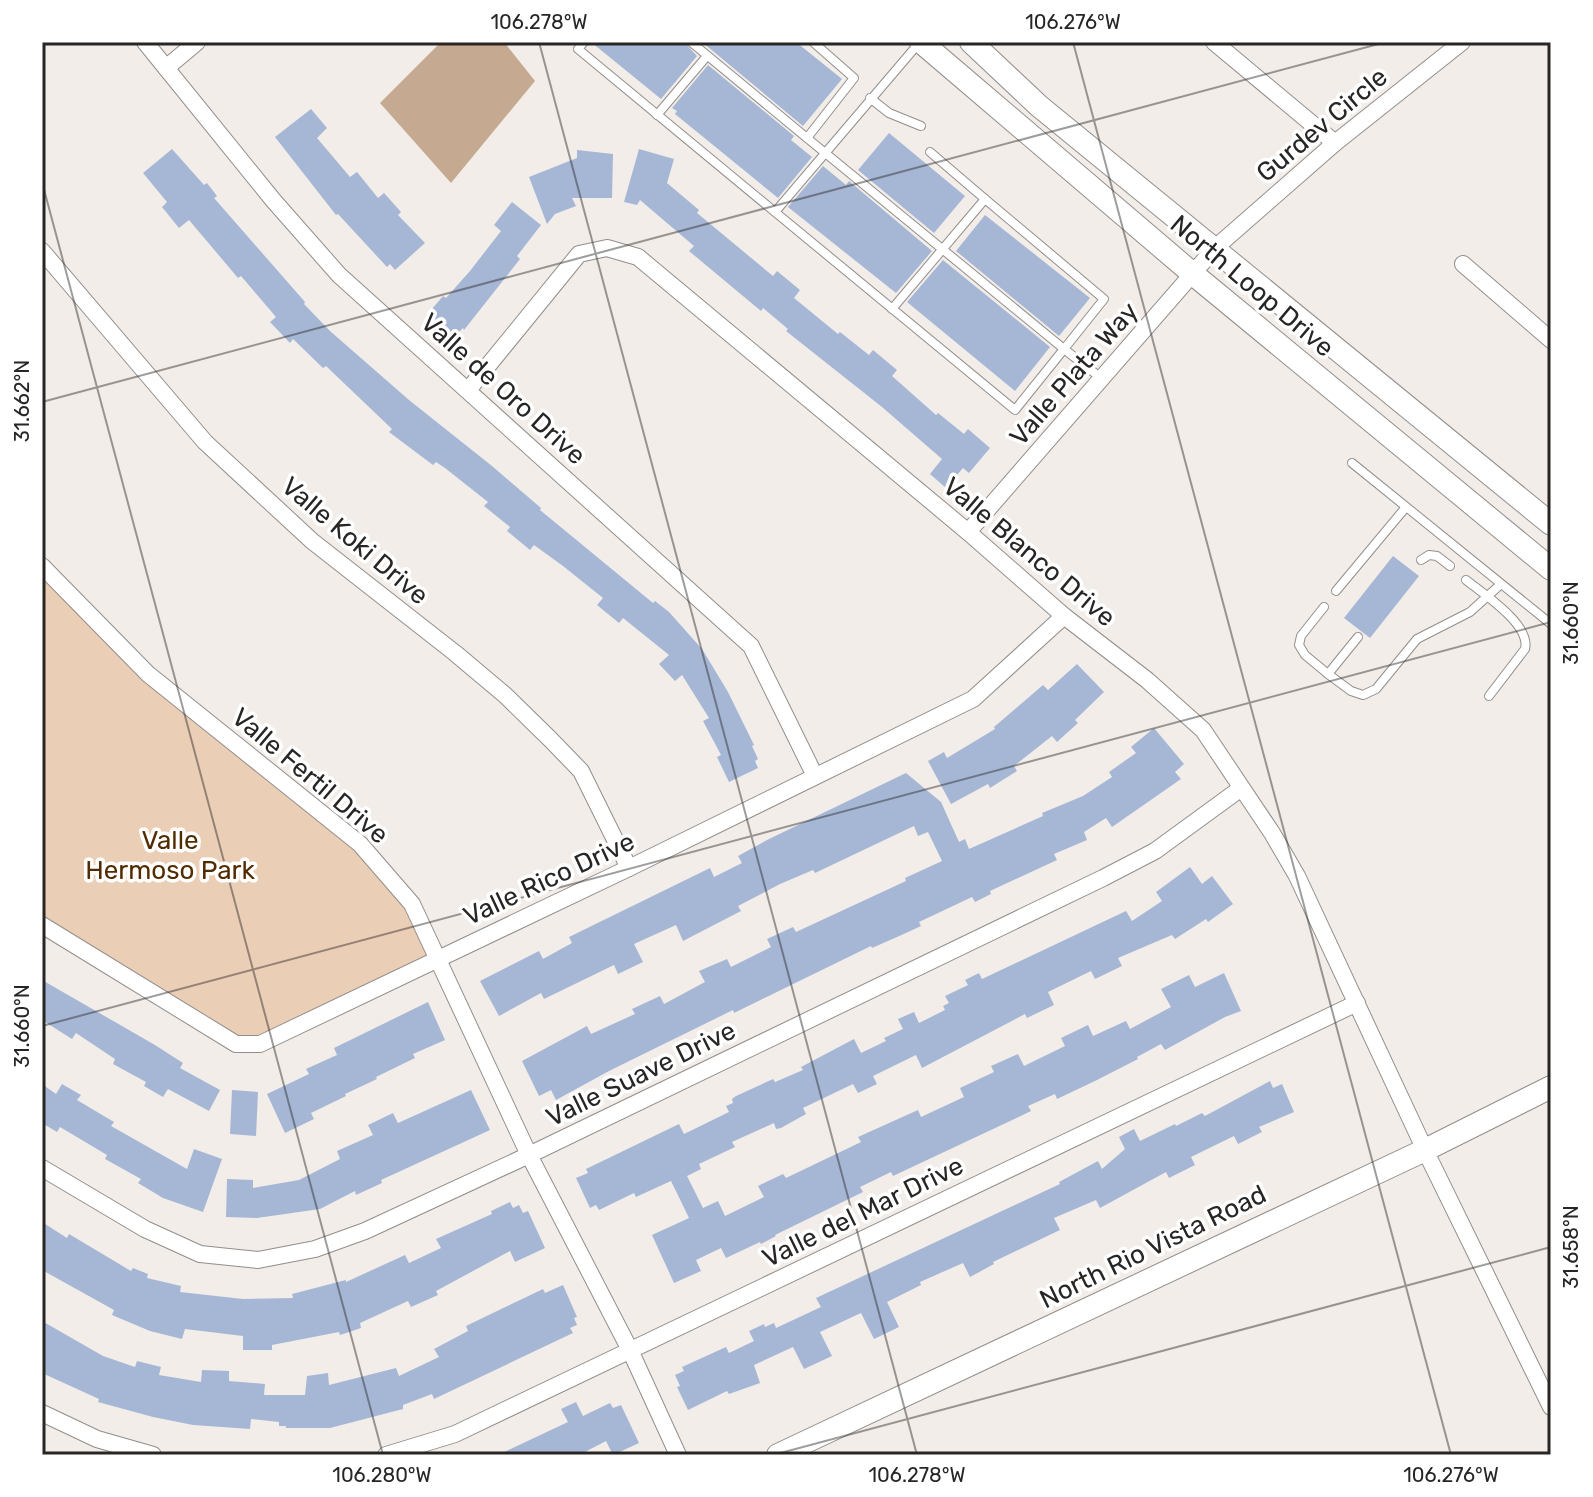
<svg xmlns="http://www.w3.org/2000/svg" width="1593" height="1497" viewBox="0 0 1593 1497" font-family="Rubik,sans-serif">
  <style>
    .green { fill: #ebceb6 }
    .water { fill: #c5a991 }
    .building { fill: #a6b7d5 }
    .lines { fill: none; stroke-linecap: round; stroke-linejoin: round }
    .lane-casing { stroke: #938e8b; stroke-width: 10 }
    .street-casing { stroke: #938e8b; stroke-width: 18 }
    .secondary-casing { stroke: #938e8b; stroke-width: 24 }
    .lane { stroke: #fff; stroke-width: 8 }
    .street { stroke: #fff; stroke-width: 16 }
    .secondary { stroke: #fff; stroke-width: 22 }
    .ticks { fill: none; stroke: #282625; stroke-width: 2; stroke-opacity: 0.45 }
    .labels { text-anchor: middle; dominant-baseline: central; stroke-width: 7; stroke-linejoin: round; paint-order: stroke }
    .street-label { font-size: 26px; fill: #282625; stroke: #fff }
    .park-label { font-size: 26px; fill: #522c01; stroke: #fff }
    .neatline { fill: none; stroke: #282625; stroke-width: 3 }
    .ticks-label { font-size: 20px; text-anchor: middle; fill: #282625 }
  </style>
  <rect width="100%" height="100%" fill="#f2ede9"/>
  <polygon class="green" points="42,566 148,674 360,844 412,904 438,958 260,1044 236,1044 42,925"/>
  <polygon class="water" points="441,42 504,42 535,81 451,183 380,103"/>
  <g class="building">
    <polygon points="591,42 684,42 697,56 661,99"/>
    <polygon points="702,42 796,42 842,79 803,126"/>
    <polygon points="708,65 794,136 791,140 812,157 778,198 675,114 677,111 672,108"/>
    <polygon points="311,109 327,128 317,138 350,177 357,172 378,198 384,193 401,212 398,215 425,243 395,270 390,264 387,267 338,214 336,215 275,137"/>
    <polygon points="889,133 965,196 934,233 858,170"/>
    <polygon points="172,149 204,185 207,183 217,196 214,198 305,302 304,304 330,331 409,400 492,466 541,508 540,510 653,603 655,601 669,612 702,649 728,692 754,745 752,746 758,759 755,761 758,768 729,782 717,757 721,755 703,721 709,718 682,675 675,681 659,664 669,655 623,618 619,623 597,605 603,598 563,566 534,545 530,550 507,531 510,527 484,506 488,502 445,468 436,462 433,465 389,432 392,429 326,366 323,368 293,339 290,343 270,322 276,317 241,276 238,278 189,220 179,228 162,207 167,202 143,173"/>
    <polygon points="639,149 674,159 667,183 699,210 697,213 773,276 777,271 800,290 794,298 838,334 840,332 869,355 873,350 897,370 892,376 936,415 938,413 964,434 968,429 990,448 969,473 963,468 946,488 930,474 942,459 882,407 786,331 788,329 763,308 761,311 689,251 694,246 640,200 637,205 624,202"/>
    <polygon points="577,150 613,154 612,198 572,198 576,206 555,214 547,224 529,177 577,158"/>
    <polygon points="823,166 846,185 849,181 932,251 896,293 788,207"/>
    <polygon points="512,202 541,225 517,256 520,259 464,330 463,328 458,333 453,329 449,335 426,316 443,296 446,298 470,271 501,231 494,225"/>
    <polygon points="985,215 1090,298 1059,336 956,251"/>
    <polygon points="943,260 1050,347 1015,391 907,302"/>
    <polygon points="1393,556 1419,576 1370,638 1344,618"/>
    <polygon points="1077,664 1104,692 1075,720 1078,723 1057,742 1052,736 1014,766 1017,771 990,788 988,784 951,804 928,761 944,752 947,758 995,729 994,727 1043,685 1048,690"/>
    <polygon points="1154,728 1184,764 1175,772 1181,779 1112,827 1106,818 1084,832 1087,840 1054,854 1057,860 990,891 991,894 975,902 972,897 919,922 921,926 906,933 872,948 871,946 734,1013 733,1010 609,1071 556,1100 551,1090 539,1096 522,1061 587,1026 591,1034 635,1014 632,1009 660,996 664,1004 705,982 699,971 727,959 731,967 771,947 767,939 793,927 796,932 906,881 905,878 942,861 928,832 918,836 914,826 815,873 813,870 780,884 738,906 741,911 683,941 676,925 634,944 643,962 618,974 614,965 544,999 541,993 499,1016 480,981 539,951 543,959 572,943 569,937 710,868 714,877 742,863 738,856 769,839 906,773 941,802 959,842 965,839 969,849 1043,816 1042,813 1083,796 1112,777 1109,772 1136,753 1131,747"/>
    <polygon points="1190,867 1202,884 1212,876 1233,904 1208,922 1206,919 1175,939 1172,935 1118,958 1122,966 1095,979 1091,971 1048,992 1054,1005 1027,1018 1025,1014 922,1068 916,1055 873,1076 877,1084 858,1093 853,1084 803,1108 806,1114 781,1128 776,1129 774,1123 732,1142 735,1147 699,1164 701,1169 687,1176 703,1208 718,1201 725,1216 764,1197 758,1186 783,1174 786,1178 861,1142 858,1137 918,1110 921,1117 964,1097 960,1088 994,1072 991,1066 1018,1054 1024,1066 1065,1046 1061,1038 1088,1025 1093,1036 1126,1021 1130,1029 1171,1007 1161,989 1189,975 1195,987 1224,973 1241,1011 1225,1017 1165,1050 1161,1044 1137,1057 1138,1059 1097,1080 1057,1099 1055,1094 1028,1106 1031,1111 1008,1122 893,1176 891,1172 860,1187 863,1192 775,1235 776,1236 761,1244 760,1242 726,1258 721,1248 696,1260 701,1271 674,1283 652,1235 689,1218 671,1181 636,1197 634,1193 599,1210 596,1205 590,1208 576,1178 588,1173 586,1169 679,1124 684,1134 729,1112 726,1106 733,1103 732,1099 736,1096 773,1079 775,1082 803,1070 801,1067 854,1039 861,1053 886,1041 884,1038 903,1029 898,1019 914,1012 919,1023 945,1010 943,1006 949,1003 945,996 968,985 965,980 979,973 982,979 1126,911 1132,921 1162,901 1156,892"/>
    <polygon points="42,980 155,1045 183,1063 180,1068 220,1090 209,1111 168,1089 163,1097 144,1086 146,1082 113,1064 115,1059 76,1033 72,1039 42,1020"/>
    <polygon points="428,1002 445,1040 413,1054 415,1058 376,1077 377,1079 345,1094 346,1096 311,1113 314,1119 285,1133 267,1094 309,1074 306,1069 337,1055 334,1048"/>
    <polygon points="1270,1081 1273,1088 1282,1084 1294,1112 1259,1127 1262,1132 1238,1144 1234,1136 1191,1157 1195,1165 1169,1178 1166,1172 1100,1208 1096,1200 1054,1218 1060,1230 993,1262 994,1264 970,1277 963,1263 920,1282 921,1285 887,1302 899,1327 874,1339 861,1313 820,1332 832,1356 804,1369 793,1347 754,1365 760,1383 729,1394 727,1391 688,1410 677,1387 680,1386 675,1375 684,1371 682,1367 726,1347 729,1353 754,1341 749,1331 764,1324 765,1327 774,1323 776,1328 821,1307 816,1298 1060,1184 1059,1182 1098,1161 1102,1169 1125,1149 1119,1137 1134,1129 1140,1141 1175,1124 1176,1126 1202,1113 1205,1116"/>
    <polygon points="42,1084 56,1094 62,1084 81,1095 77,1100 114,1122 111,1126 187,1169 194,1149 222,1159 203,1212 163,1198 138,1183 141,1179 105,1159 107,1155 60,1127 57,1132 42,1123"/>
    <polygon points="232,1090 258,1092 256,1136 230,1134"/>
    <polygon points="471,1090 490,1130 381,1180 382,1183 356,1195 355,1191 320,1209 257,1218 226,1217 227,1179 253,1180 253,1188 299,1180 340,1159 337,1151 373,1135 368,1125 393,1113 398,1123"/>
    <polygon points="510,1202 513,1208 519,1205 523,1213 528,1211 545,1248 515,1262 510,1251 436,1291 438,1295 411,1307 408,1301 360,1323 361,1328 340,1335 339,1332 272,1345 272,1350 243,1350 243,1336 185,1329 182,1339 150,1331 112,1315 114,1310 42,1270 42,1222 67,1238 69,1234 131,1271 133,1268 148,1274 147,1278 181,1286 180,1292 243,1299 293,1298 292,1294 346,1280 346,1282 405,1255 409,1263 441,1248 436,1239 492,1214 491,1211"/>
    <polygon points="563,1285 577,1317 574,1318 577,1325 570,1328 573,1333 434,1399 432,1394 403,1405 403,1409 330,1428 286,1428 286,1426 279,1426 279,1422 251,1419 250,1429 193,1425 153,1417 98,1402 99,1399 42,1373 42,1321 103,1356 135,1367 137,1361 161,1367 159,1375 201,1382 202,1370 229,1371 229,1381 265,1384 264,1395 305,1395 307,1376 328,1373 329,1385 396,1368 399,1376 439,1357 434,1349 468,1331 466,1326 543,1289 545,1293"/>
    <polygon points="576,1402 583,1416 610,1403 613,1408 621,1405 639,1443 613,1455 606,1441 579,1455 498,1455 568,1422 561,1409"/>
  </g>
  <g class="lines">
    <g class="lane-casing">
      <g id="lane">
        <polyline points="584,42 578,49 775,212 919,43"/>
        <polyline points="691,42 807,138 854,78 813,42"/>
        <polyline points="870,98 889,113 921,126"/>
        <polyline points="657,115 707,56"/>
        <polyline points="930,152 985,199"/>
        <polyline points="775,212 1015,410 1064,349 807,138"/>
        <polyline points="892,309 985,199 1104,299 1064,349 1101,378"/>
        <polyline points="1352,463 1551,624"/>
        <polyline points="1421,560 1429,555 1437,556 1450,566"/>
        <path d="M1466,580C1485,595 1531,625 1525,649L1489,696"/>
        <polyline points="1336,591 1406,507"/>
        <polyline points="1324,607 1301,636 1299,645 1305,655 1328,674 1358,637"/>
        <polyline points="1328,674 1351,691 1363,695 1376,689 1417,639 1470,612 1501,584"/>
      </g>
    </g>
    <g class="street-casing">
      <g id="street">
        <polyline points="145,42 273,200 339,275 751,646 815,776"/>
        <polyline points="1214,42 1335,143"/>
        <polyline points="166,68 197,42"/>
        <polyline points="42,251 205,442 312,541 455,653 505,695 551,740 581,771 629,868"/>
        <polyline points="1463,264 1551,340"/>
        <polyline points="469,389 579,254 607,248 638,257 968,532 1064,616 1147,680 1203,730 1272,833 1297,876 1425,1150 1551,1407"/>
        <polyline points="968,532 1215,248 1335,143 1462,42"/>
        <polyline points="42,566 148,674 360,844 412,904 529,1155 630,1350 678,1455"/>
        <polyline points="42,925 236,1044 260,1044 629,868 973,699 1064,616"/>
        <polyline points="42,1168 145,1229 200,1254 258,1260 315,1249 365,1231 529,1155 1103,878 1155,851 1240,789"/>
        <polyline points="42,1413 97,1439 153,1455"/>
        <polyline points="386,1455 455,1434 1357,1003"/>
      </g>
    </g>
    <g class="secondary-casing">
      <g id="secondary">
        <polyline points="921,42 1193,274 1551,569"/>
        <polyline points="971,42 1039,106 1551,524"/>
        <polyline points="778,1455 1425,1150 1551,1087"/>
      </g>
    </g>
    <use href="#lane" class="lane"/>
    <use href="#street" class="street"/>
    <use href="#secondary" class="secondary"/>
  </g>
  <path class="ticks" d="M539,42L917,1455M1073,42L1451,1455M42,182L383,1455M42,402L1386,42M42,1026L1551,622M773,1455L1551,1247"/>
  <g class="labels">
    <g class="street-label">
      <text transform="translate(1322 125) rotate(-40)">Gurdev Circle</text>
      <text transform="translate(1252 286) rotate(40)">North Loop Drive</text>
      <text transform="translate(1074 374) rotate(-49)">Valle Plata Way</text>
      <text transform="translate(503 389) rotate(42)">Valle de Oro Drive</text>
      <text transform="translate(355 541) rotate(40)">Valle Koki Drive</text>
      <text transform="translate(1029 552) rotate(40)">Valle Blanco Drive</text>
      <text transform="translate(310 776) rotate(40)">Valle Fertil Drive</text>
      <text transform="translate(549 879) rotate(-25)">Valle Rico Drive</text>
      <text transform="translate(641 1074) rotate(-26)">Valle Suave Drive</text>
      <text transform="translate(863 1212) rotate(-26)">Valle del Mar Drive</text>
      <text transform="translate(1153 1247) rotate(-26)">North Rio Vista Road</text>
    </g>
    <g class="park-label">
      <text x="170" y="840">Valle<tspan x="170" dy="30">Hermoso Park</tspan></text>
    </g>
  </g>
  <rect width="1593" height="1497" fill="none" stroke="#ffffff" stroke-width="88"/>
  <rect x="44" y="44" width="1505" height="1409" class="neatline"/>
  <g class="ticks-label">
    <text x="539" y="29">106.278°W</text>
    <text x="1073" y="29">106.276°W</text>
    <text transform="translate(22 401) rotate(-90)" y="7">31.662°N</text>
    <text transform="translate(1571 623) rotate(-90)" y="7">31.660°N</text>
    <text transform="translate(22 1026) rotate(-90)" y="7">31.660°N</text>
    <text transform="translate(1571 1247) rotate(-90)" y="7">31.658°N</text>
    <text x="382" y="1482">106.280°W</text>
    <text x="917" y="1482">106.278°W</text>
    <text x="1451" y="1482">106.276°W</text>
  </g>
</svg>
